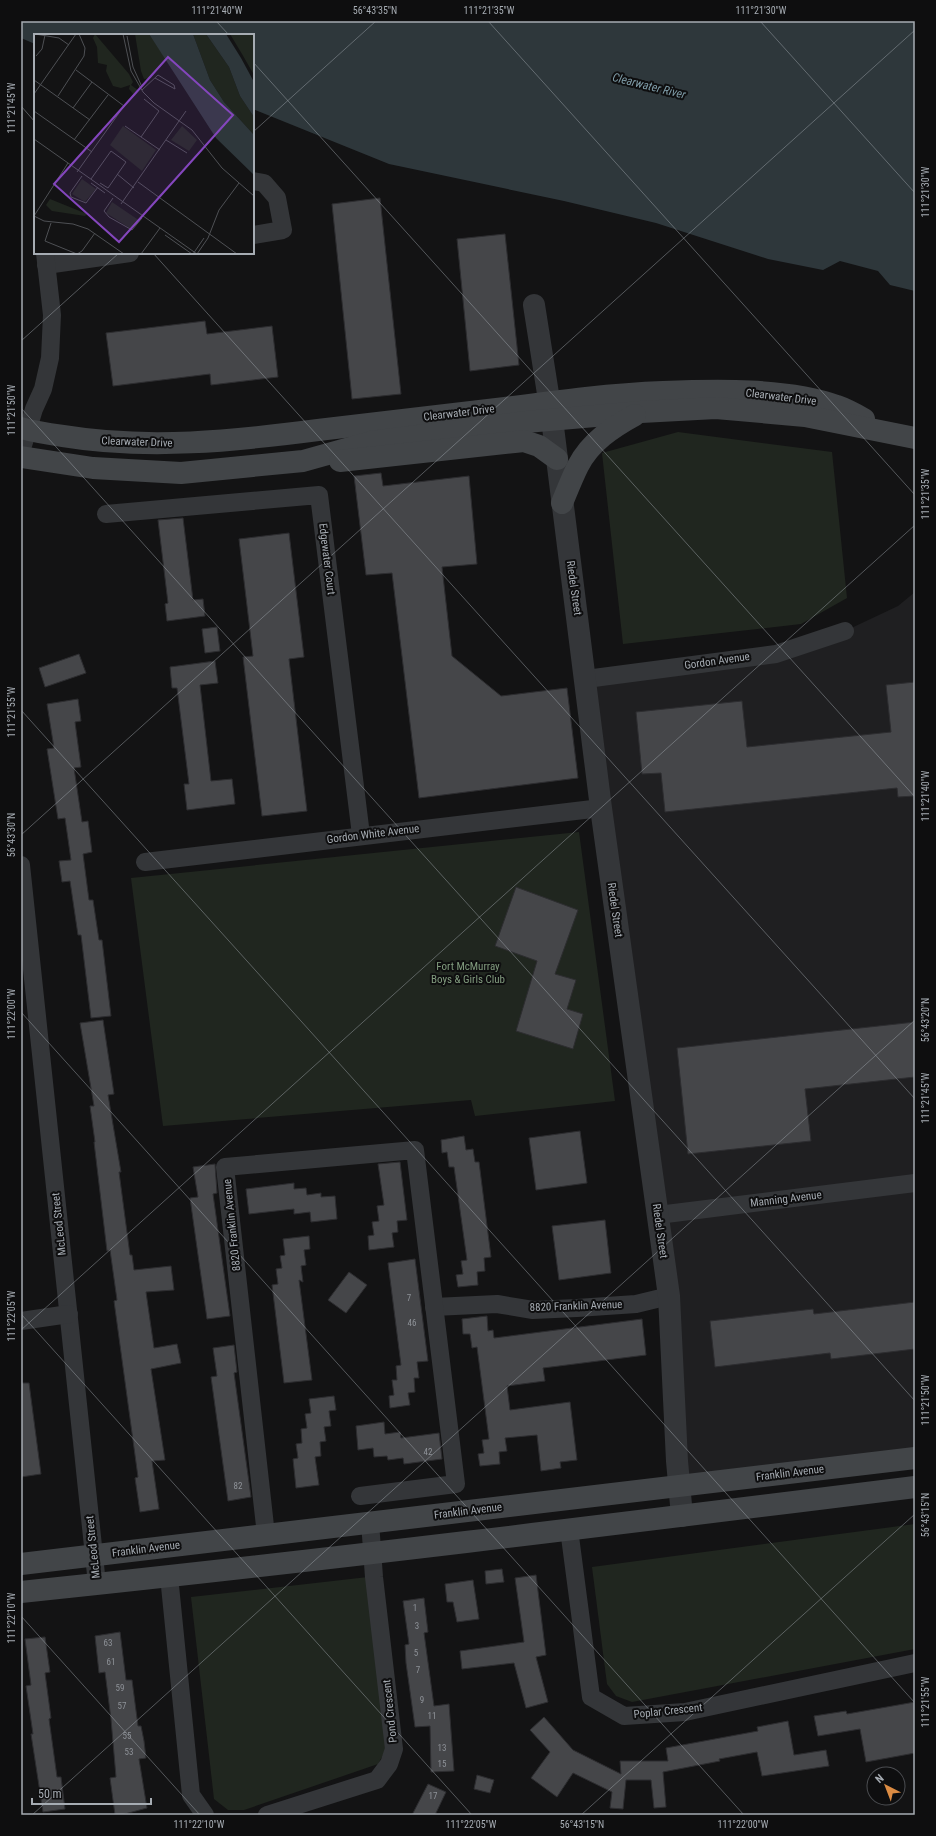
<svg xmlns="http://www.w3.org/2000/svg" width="936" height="1836" viewBox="0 0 936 1836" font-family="'Roboto Condensed',sans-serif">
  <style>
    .built { fill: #1f1f21 }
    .green { fill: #20261f }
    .water { fill: #2e373b }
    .building { fill: #454649; stroke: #2d2d30 }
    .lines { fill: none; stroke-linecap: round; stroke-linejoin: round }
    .minor { stroke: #343639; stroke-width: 18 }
    .tertiary { stroke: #343639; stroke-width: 22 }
    .secondary { stroke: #424548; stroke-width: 22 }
    .ticks { fill: none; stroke: #a6acb3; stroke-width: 1; stroke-opacity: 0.45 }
    .labels { text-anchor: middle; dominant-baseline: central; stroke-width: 4; stroke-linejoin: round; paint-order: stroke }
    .number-label { font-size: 9px; fill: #8e9298 }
    .street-label { font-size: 11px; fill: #a6acb3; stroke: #0e0e0f }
    .park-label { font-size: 11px; fill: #829c7f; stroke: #0e0e0f }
    .water-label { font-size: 12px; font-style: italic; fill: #809eaa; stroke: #0e0e0f }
    .inset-road { fill: none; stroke: #4e5054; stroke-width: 1 }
    .view { fill: #8446bd; fill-opacity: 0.15; stroke: #8446bd; stroke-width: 2 }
    .inset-edge { fill: none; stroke: #a6acb3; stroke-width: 2 }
    .neatline { fill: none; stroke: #a6acb3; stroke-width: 1.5 }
    .ticks-label { font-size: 10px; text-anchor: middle; fill: #a6acb3 }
  </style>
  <rect width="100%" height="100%" fill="#131314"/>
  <polygon class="built" points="915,592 915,1458 680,1487 586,679 776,654 845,631 898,606"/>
  <g class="green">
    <polygon points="678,432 832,452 847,598 801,624 623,644 602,453"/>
    <polygon points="579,832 615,1101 475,1116 471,1100 163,1126 131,878"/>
    <polygon points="915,1524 915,1649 632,1702 616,1696 607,1684 592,1567"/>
    <polygon points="368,1577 387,1748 378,1764 244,1810 228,1810 214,1799 191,1597"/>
  </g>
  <polygon class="water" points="21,21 915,21 915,291 890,285 878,271 840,261 823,270 768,259 656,223 564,201 389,164 253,109 253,35 35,35 35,44 21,38"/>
  <g class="building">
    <polygon points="380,198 401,394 352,399 332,204"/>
    <polygon points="505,234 519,365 470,371 457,239"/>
    <polygon points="205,321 207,334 272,326 278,377 211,385 210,374 113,386 106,333"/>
    <polygon points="381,473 383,486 469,476 477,564 442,567 452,656 501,696 567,688 578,778 419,798 392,573 366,575 354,476"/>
    <polygon points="183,518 193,600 203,599 205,616 167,621 165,604 168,603 158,520"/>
    <polygon points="289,533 304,657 289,659 307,811 262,816 243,657 253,656 239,539"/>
    <polygon points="217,627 220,651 205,653 202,629"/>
    <polygon points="79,654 86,673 45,687 39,668"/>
    <polygon points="215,661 218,683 200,685 211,781 232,779 235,804 187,810 184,784 189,784 177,688 172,688 170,667"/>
    <polygon points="915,682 915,796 898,797 897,788 665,812 661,773 642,774 636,712 742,701 747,747 891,732 886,685"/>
    <polygon points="78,699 81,721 75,722 81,767 74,768 82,822 88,821 92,852 83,854 89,900 93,900 99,940 102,940 111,1016 91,1018 81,935 78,935 70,881 62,882 59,861 71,860 65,818 58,819 47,749 54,748 47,704"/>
    <polygon points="516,887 578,910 555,974 576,980 567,1009 583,1014 573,1049 516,1031 537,961 495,946"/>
    <polygon points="103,1020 114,1094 108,1095 121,1172 119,1172 130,1255 132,1255 134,1270 171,1266 174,1290 146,1292 154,1348 177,1344 181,1363 151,1369 165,1460 152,1461 159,1509 140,1512 135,1478 138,1477 114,1301 117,1300 110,1250 107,1251 94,1142 95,1142 90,1106 94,1106 80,1023"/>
    <polygon points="915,1022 915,1077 805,1089 811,1141 688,1154 677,1048"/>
    <polygon points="580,1131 587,1183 536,1190 529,1138"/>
    <polygon points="464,1136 466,1150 473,1149 475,1162 479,1162 491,1257 484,1258 485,1271 477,1272 478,1285 458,1287 456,1275 463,1274 461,1261 467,1260 454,1167 449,1167 447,1152 442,1153 441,1140"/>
    <polygon points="400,1162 407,1220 397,1221 398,1232 392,1233 394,1247 369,1250 368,1236 374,1235 372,1222 379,1221 377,1206 384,1205 378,1164"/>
    <polygon points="215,1164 217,1193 213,1194 230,1316 207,1319 190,1198 198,1197 193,1167"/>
    <polygon points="294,1183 294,1189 306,1188 307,1195 321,1193 321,1197 335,1196 337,1219 311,1222 310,1212 294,1214 294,1209 249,1214 246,1189"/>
    <polygon points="605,1220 611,1273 559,1280 552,1226"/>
    <polygon points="309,1236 310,1249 304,1250 306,1265 301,1266 303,1282 299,1280 312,1380 284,1383 272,1285 278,1284 276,1269 282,1268 280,1256 285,1255 283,1239"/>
    <polygon points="415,1259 428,1361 417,1362 419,1378 414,1378 415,1392 408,1393 410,1405 390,1408 389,1396 394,1395 392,1380 397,1380 396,1366 401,1365 388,1263"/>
    <polygon points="349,1272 367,1285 346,1313 328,1300"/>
    <polygon points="915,1302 915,1349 831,1359 830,1353 715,1367 710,1321 813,1309 814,1314"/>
    <polygon points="487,1316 488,1331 493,1330 494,1338 642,1319 646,1355 543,1368 545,1381 507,1386 510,1410 570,1402 577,1460 560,1462 561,1468 541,1471 537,1435 505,1438 507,1451 499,1452 500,1464 480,1466 478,1454 484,1453 482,1440 489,1439 477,1347 472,1348 470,1334 463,1334 462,1319"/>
    <polygon points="234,1345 237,1372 234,1373 251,1497 228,1501 211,1377 217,1376 213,1348"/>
    <polygon points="21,1383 29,1383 41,1474 21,1477"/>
    <polygon points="334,1396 336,1410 329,1411 331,1426 324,1427 326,1441 320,1442 321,1456 315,1457 319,1485 296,1488 293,1459 298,1458 296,1444 302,1443 301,1429 307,1428 305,1414 311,1413 309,1399"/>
    <polygon points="384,1422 385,1434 400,1432 401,1438 439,1433 442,1459 404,1464 403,1458 388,1460 387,1456 374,1457 373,1448 358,1450 356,1426"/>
    <polygon points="502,1569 504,1582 486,1584 485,1571"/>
    <polygon points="536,1575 546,1655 536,1657 548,1702 526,1708 514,1663 462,1669 460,1651 524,1642 515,1578"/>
    <polygon points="473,1580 479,1619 457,1622 453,1602 447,1602 445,1584"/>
    <polygon points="424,1598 428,1632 424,1633 434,1706 449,1704 454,1771 431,1772 430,1726 415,1727 406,1663 405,1645 409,1644 403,1601"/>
    <polygon points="120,1632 126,1680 132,1680 138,1726 141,1726 144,1741 146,1758 139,1759 147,1808 121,1815 115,1815 110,1778 116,1777 111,1719 105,1672 99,1673 95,1636"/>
    <polygon points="45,1637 50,1672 45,1673 51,1718 49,1719 57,1777 61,1777 65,1809 43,1812 31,1734 33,1734 26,1686 31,1685 25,1639"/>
    <polygon points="915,1702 915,1753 866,1762 860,1729 818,1736 814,1716 846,1711 847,1714"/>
    <polygon points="544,1717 573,1750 621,1774 620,1761 668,1761 666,1748 758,1731 757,1727 788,1721 794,1755 826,1750 829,1766 762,1776 757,1752 719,1759 720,1761 663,1772 666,1807 654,1808 651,1780 626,1780 623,1809 610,1808 612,1792 573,1773 557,1797 531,1778 550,1752 530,1730"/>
    <polygon points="477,1775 494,1780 490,1793 474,1789"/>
    <polygon points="428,1784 446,1792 435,1815 412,1815"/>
  </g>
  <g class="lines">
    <g class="minor">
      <polyline points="253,181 264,183 277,198 283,230 253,235"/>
      <polyline points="46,265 130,253"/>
      <polyline points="21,452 34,409 43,389 50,358 52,315 45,253"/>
      <polyline points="106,514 319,495 361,835"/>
      <polyline points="586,679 776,654 845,631"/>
      <polyline points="145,862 601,808"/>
      <polyline points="21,865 97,1584"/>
      <polyline points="658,1215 915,1183"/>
      <polyline points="434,1307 497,1304 533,1310 577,1308 636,1304 669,1296"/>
      <polyline points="21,1321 69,1314"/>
      <polyline points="569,1529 591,1697 624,1716 685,1712 915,1663"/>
      <polyline points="266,1535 225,1167 415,1150 456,1484 360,1496"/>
      <polyline points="169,1576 191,1795 205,1815"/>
      <polyline points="267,1815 377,1780 389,1764 394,1749 374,1577 370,1522"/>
    </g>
    <polyline class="tertiary" points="534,305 552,419 601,808 669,1296 677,1461 682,1516"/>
    <g class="secondary">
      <path d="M21,428C35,432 49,434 63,436C148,450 234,441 318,430C381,423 443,415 505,408C558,401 610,394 663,392C714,390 788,388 837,406C846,409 855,414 864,419"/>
      <polyline points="21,457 93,468 181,473 303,461 371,442 526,422 641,412 716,408 805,416 915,438"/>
      <polyline points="340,461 524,441 539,446 557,459"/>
      <path d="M562,503C567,491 572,478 578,466C590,442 613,427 635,415"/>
      <polyline points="21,1564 915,1458"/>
      <path d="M21,1592C319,1561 617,1524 915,1487"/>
    </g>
  </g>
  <path class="ticks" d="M216,21L229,35M488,21L915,495M760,21L915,193M253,62L915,797M21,106L35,122M253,132L376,21M153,253L915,1099M21,341L119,253M21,408L915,1401M21,710L915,1703M21,835L915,30M21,1012L744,1815M21,1314L472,1815M21,1330L915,525M21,1616L200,1815M32,1815L915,1020M581,1815L915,1514"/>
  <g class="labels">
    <g class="number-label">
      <text x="409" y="1298">7</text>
      <text x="412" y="1323">46</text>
      <text x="428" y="1452">42</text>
      <text x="238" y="1486">82</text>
      <text x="415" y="1608">1</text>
      <text x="417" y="1626">3</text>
      <text x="108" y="1643">63</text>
      <text x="416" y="1653">5</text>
      <text x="111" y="1662">61</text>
      <text x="418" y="1670">7</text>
      <text x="120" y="1688">59</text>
      <text x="422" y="1700">9</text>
      <text x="122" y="1706">57</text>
      <text x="432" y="1716">11</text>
      <text x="127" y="1736">55</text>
      <text x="442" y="1748">13</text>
      <text x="129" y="1752">53</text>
      <text x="442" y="1764">15</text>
      <text x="433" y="1796">17</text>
    </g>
    <g class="street-label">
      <text transform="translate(781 397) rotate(7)">Clearwater Drive</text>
      <text transform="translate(459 413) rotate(-7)">Clearwater Drive</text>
      <text transform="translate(137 442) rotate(2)">Clearwater Drive</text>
      <text transform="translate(327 559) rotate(83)">Edgewater Court</text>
      <text transform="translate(574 588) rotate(82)">Riedel Street</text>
      <text transform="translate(717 661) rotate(-8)">Gordon Avenue</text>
      <text transform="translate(373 834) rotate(-7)">Gordon White Avenue</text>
      <text transform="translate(615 910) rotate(82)">Riedel Street</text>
      <text transform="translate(786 1199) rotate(-7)">Manning Avenue</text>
      <text transform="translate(59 1224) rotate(-96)">McLeod Street</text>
      <text transform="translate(232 1225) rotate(-96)">8820 Franklin Avenue</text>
      <text transform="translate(660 1231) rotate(82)">Riedel Street</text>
      <text transform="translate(576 1306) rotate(-2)">8820 Franklin Avenue</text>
      <text transform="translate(790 1473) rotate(-7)">Franklin Avenue</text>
      <text transform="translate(468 1511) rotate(-7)">Franklin Avenue</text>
      <text transform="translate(93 1547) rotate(-96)">McLeod Street</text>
      <text transform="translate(146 1549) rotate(-7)">Franklin Avenue</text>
      <text transform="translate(390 1711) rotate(-96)">Pond Crescent</text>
      <text transform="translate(668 1711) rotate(-6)">Poplar Crescent</text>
    </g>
    <g class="park-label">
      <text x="468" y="966">Fort McMurray<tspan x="468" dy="13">Boys &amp; Girls Club</tspan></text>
    </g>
    <g class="water-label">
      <text transform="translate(649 86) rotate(14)">Clearwater River</text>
    </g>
  </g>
  <g transform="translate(34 34)">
    <rect width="220" height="220" fill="#131314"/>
    <path d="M61,0L95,40L99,48L97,51L105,57L101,62L95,55L96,51L87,54L79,52L72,37L73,31L64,29L63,13L59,4ZM101,0H115L132,25L117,44L110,45L107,37ZM159,0H172L195,33L206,62L220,83V101L190,68L176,46ZM196,0H220V41L208,20ZM89,92L122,116L108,137L76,111ZM148,92L163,106L155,117L137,106ZM48,145L62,155L51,168L38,160ZM16,165L53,180L51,182L18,177L12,171ZM78,168L106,187L97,195L72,179Z" fill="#20261f"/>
    <path d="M115,0H159L176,46L190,68L220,101V141L182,104ZM172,0H192L207,24L220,48V83L206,62L195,33Z" fill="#2e373b"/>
    <path class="inset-road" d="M1,0L25,4L35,11M89,0L97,37L109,58L120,69L158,96L188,134L220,162M93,2L99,33L108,53M2,22L8,15L11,1M42,36L90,72L43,138M0,46L56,86M108,56L124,41L140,51L141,55L121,44M0,60L42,0M24,62L50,22L51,14L45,0M39,74L58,48M0,77L58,118M91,92L126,116M107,103L125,77L110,65M0,105L163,220M40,106L74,61M132,106L153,119M83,140L100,154M48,142L36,159L37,163L52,169L64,153M57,145L77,117L92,128L74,154L66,149M104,148L203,220M57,149L71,159M79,164L70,177L75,183L98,196L108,184M87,170L152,77M0,182L10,187L39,190L54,195L90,220M0,182L34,129M17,189L11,207L43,220L48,217L61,199M131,201L158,220M107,220L126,194M159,220L170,204M163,220L174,204L185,176L205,149"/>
    <path class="view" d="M134,23L199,81L85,208L20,150Z"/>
    <rect width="220" height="220" class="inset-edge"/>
  </g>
  <rect width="936" height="1836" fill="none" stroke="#0e0e0f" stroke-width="44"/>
  <g transform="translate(886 1786) rotate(318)"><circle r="19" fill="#0e0e0f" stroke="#4b4d51"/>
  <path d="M0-3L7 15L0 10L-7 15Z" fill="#dc8c43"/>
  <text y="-6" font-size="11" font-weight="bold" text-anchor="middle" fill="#a6acb3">N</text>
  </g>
  <path d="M32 1798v6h119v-6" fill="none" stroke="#a6acb3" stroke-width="2"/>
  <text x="38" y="1798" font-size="12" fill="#a6acb3" stroke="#0e0e0f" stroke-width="3" paint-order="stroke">50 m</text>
  <rect x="22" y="22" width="892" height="1792" class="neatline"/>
  <g class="ticks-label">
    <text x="217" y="14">111°21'40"W</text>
    <text x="375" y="14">56°43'35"N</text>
    <text x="489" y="14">111°21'35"W</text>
    <text x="761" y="14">111°21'30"W</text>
    <text transform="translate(11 108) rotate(-90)" y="4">111°21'45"W</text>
    <text transform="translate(925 192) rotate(-90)" y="4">111°21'30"W</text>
    <text transform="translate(11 410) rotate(-90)" y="4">111°21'50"W</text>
    <text transform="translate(925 494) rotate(-90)" y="4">111°21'35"W</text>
    <text transform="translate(11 712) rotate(-90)" y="4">111°21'55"W</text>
    <text transform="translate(925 796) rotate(-90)" y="4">111°21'40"W</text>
    <text transform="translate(11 835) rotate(-90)" y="4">56°43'30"N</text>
    <text transform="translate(11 1014) rotate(-90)" y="4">111°22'00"W</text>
    <text transform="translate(925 1020) rotate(-90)" y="4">56°43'20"N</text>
    <text transform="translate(925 1098) rotate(-90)" y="4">111°21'45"W</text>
    <text transform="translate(11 1316) rotate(-90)" y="4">111°22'05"W</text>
    <text transform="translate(925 1400) rotate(-90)" y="4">111°21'50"W</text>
    <text transform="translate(925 1515) rotate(-90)" y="4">56°43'15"N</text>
    <text transform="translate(11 1618) rotate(-90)" y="4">111°22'10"W</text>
    <text transform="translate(925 1702) rotate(-90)" y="4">111°21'55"W</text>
    <text x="199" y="1828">111°22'10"W</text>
    <text x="471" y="1828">111°22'05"W</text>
    <text x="582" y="1828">56°43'15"N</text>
    <text x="743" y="1828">111°22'00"W</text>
  </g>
</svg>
